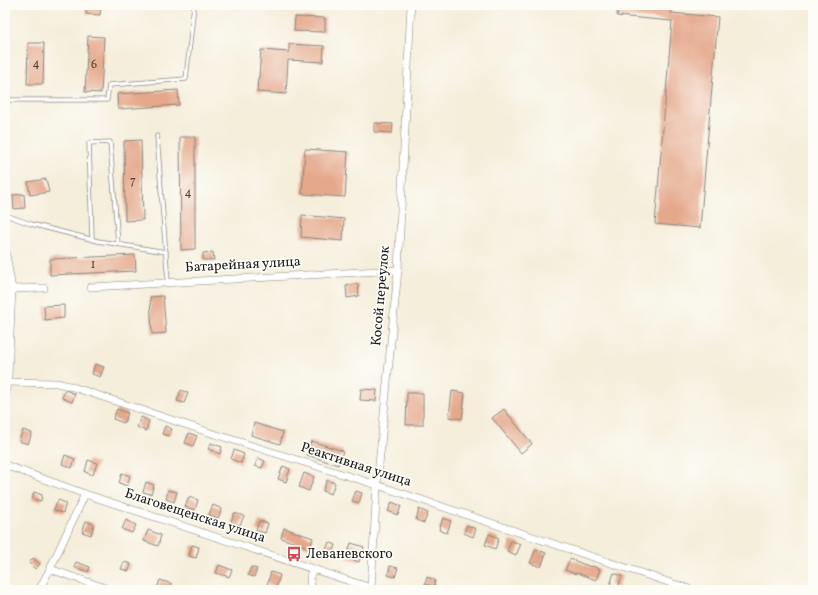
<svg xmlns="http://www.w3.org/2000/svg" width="818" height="595" viewBox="0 0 818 595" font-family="Vollkorn,serif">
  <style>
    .building { fill: #e5a88b }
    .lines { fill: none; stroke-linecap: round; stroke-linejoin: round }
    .service-casing { stroke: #88857c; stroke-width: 5 }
    .minor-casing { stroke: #88857c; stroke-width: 8 }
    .service { stroke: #fff; stroke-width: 3.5 }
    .minor { stroke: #fff; stroke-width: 7 }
    .labels { text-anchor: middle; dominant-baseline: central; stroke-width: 3.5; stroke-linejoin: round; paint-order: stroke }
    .number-label { font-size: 12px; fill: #4e3f38 }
    .street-label { font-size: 14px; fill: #1c1c1c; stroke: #fdfcf7 }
    .poi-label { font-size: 14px; fill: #1c1c1c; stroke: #fdfcf7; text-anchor: start }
  </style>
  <rect width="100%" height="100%" fill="#fdfcf7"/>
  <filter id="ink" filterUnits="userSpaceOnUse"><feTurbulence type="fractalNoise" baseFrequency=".025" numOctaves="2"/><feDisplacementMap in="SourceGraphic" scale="8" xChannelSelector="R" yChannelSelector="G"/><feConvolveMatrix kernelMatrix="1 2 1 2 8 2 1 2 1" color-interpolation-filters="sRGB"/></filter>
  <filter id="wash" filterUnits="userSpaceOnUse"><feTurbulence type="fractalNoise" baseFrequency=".012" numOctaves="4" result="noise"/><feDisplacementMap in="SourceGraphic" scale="16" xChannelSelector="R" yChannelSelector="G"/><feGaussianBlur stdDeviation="0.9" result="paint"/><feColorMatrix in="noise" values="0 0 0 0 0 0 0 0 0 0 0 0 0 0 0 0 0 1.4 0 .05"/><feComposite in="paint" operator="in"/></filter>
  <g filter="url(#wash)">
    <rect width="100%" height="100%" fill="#f5eedb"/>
    <g id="blocks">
      <g class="building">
        <polygon points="86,5 101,5 100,15 86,14"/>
        <polygon points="618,5 672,5 671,13 718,17 700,228 655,224 672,21 617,16"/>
        <polygon points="295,17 325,18 325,32 294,31"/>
        <polygon points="88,36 104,37 101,93 85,92"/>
        <polygon points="28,43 44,43 43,84 27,84"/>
        <polygon points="289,44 324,46 323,62 288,60 286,94 257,92 258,78 259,78 261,50 289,52"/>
        <polygon points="178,90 179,105 118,109 117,94"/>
        <polygon points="374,123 393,124 392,133 374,132"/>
        <polygon points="180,137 195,137 195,249 181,250"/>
        <polygon points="141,140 143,220 125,221 124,141"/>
        <polygon points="305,149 348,152 345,197 302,194"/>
        <polygon points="46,179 49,192 30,195 28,182"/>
        <polygon points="24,194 25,208 14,209 13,195"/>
        <polygon points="302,215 344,219 343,241 301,237"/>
        <polygon points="213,252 214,260 203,260 203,253"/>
        <polygon points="135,255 136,271 50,275 50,259"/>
        <polygon points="358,284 359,296 347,298 346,286"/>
        <polygon points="163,296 166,333 152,334 150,297"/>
        <polygon points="64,305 64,318 45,320 44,306"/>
        <polygon points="95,364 104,367 100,377 92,374"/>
        <polygon points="361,389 377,390 376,401 360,400"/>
        <polygon points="65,390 75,394 72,402 62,398"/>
        <polygon points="181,390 188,393 184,403 177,401"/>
        <polygon points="452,391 465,393 462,419 449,417"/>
        <polygon points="407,393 423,393 423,425 406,425"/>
        <polygon points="117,409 128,413 124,423 113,419"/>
        <polygon points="504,409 532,444 521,453 492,418"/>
        <polygon points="141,417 149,421 146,431 137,427"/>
        <polygon points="254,423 283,432 280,444 251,435"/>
        <polygon points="165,426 172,429 169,436 162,434"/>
        <polygon points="23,430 32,433 28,444 19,441"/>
        <polygon points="189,433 197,436 193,446 185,443"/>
        <polygon points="311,441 343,451 338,465 307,455"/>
        <polygon points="211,443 222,447 220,454 208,449"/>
        <polygon points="234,450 244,454 241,463 231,459"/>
        <polygon points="65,455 75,459 72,468 62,464"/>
        <polygon points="258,458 265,461 262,468 255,466"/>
        <polygon points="88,460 97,463 93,475 85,472"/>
        <polygon points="283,466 290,469 286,482 278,479"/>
        <polygon points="122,473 130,476 127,486 119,483"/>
        <polygon points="304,473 314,477 309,491 299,487"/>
        <polygon points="327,480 335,483 331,494 323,491"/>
        <polygon points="146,482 154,485 151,494 143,492"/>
        <polygon points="168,490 177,492 174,502 166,499"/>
        <polygon points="356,491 362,493 359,503 352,501"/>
        <polygon points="34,492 42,495 41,501 32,499"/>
        <polygon points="189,497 198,500 195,510 185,507"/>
        <polygon points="58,500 66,503 63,513 54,510"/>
        <polygon points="392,502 401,506 398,515 388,511"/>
        <polygon points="213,505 222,509 218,518 209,515"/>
        <polygon points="419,509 428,513 424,523 416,520"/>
        <polygon points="234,513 244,516 240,525 231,522"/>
        <polygon points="443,518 451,521 447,533 439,530"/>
        <polygon points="126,520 136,525 132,533 122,529"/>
        <polygon points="86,521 94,524 91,535 82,532"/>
        <polygon points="259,521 268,523 265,533 256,530"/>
        <polygon points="467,525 476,529 473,537 464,533"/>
        <polygon points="284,528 313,538 310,548 281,538"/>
        <polygon points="148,530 161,535 158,546 144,541"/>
        <polygon points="489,534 499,538 495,549 485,545"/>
        <polygon points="511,541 521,544 516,555 507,551"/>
        <polygon points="329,542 336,545 332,555 325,552"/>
        <polygon points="351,543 364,547 359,562 346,558"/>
        <polygon points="192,545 199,547 196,558 189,556"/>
        <polygon points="536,549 546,553 541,567 530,563"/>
        <polygon points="33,558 40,564 35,569 29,563"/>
        <polygon points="570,559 591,567 592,566 600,569 596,580 577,573 576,574 565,570"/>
        <polygon points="76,562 90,567 88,572 74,567"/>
        <polygon points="124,562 131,564 129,571 121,569"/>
        <polygon points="219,565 232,570 229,577 216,573"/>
        <polygon points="390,566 398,568 395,577 388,575"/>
        <polygon points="251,567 257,569 254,577 248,575"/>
        <polygon points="271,572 280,575 276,588 267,585"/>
        <polygon points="614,573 622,576 618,588 610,585"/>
        <polygon points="427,577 435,580 434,586 425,584"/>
        <polygon points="160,580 172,584 170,590 164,590 157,588"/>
      </g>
    </g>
  </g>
  <g filter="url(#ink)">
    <use href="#blocks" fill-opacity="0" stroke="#88857c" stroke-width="1"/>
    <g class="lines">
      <g class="service-casing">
        <g id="service">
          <polyline points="5,100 107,100 109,85 186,79 194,5"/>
          <polyline points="157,136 168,282"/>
          <polyline points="5,215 31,224 98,241 166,252"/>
          <polyline points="92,239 89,143 110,142 118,244"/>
        </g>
      </g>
      <g class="minor-casing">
        <g id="minor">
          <polyline points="5,249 12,289 8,375 5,397"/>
          <polyline points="91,287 398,270"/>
          <polyline points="12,289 44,288"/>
          <polyline points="8,382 57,383 73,387 211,433 377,485 692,590"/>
          <polyline points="5,465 85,494 377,590"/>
          <polyline points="50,569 111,590"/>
          <polyline points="371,588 377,485 398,270 411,5"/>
          <polyline points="39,590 50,569 85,494"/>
          <polyline points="311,590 310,576 313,569"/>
        </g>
      </g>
      <use href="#service" class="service"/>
      <use href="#minor" class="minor"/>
    </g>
  </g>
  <defs>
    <g id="bus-bare" transform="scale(1.2)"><path d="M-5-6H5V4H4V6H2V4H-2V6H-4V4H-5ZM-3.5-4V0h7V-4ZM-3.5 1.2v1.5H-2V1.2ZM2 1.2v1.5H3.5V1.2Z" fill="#d1495b" stroke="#fdfcf7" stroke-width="2.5" paint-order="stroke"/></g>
  </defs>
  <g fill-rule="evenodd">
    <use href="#bus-bare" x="294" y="554"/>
  </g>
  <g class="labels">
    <g class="number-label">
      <text x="36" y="64">4</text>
      <text x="94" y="65">6</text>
      <text x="133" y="181">7</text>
      <text x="188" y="193">4</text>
      <text x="93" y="265">1</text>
    </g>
    <g class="street-label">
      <text transform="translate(243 265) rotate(-3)">Батарейная улица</text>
      <text transform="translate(381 296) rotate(-85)">Косой переулок</text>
      <text transform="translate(356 465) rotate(18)">Реактивная улица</text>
      <text transform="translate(195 516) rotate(18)">Благовещенская улица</text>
    </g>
    <g class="poi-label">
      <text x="306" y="554">Леваневского</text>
    </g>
  </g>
  <rect width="818" height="595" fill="none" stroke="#fdfcf7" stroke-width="20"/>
</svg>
